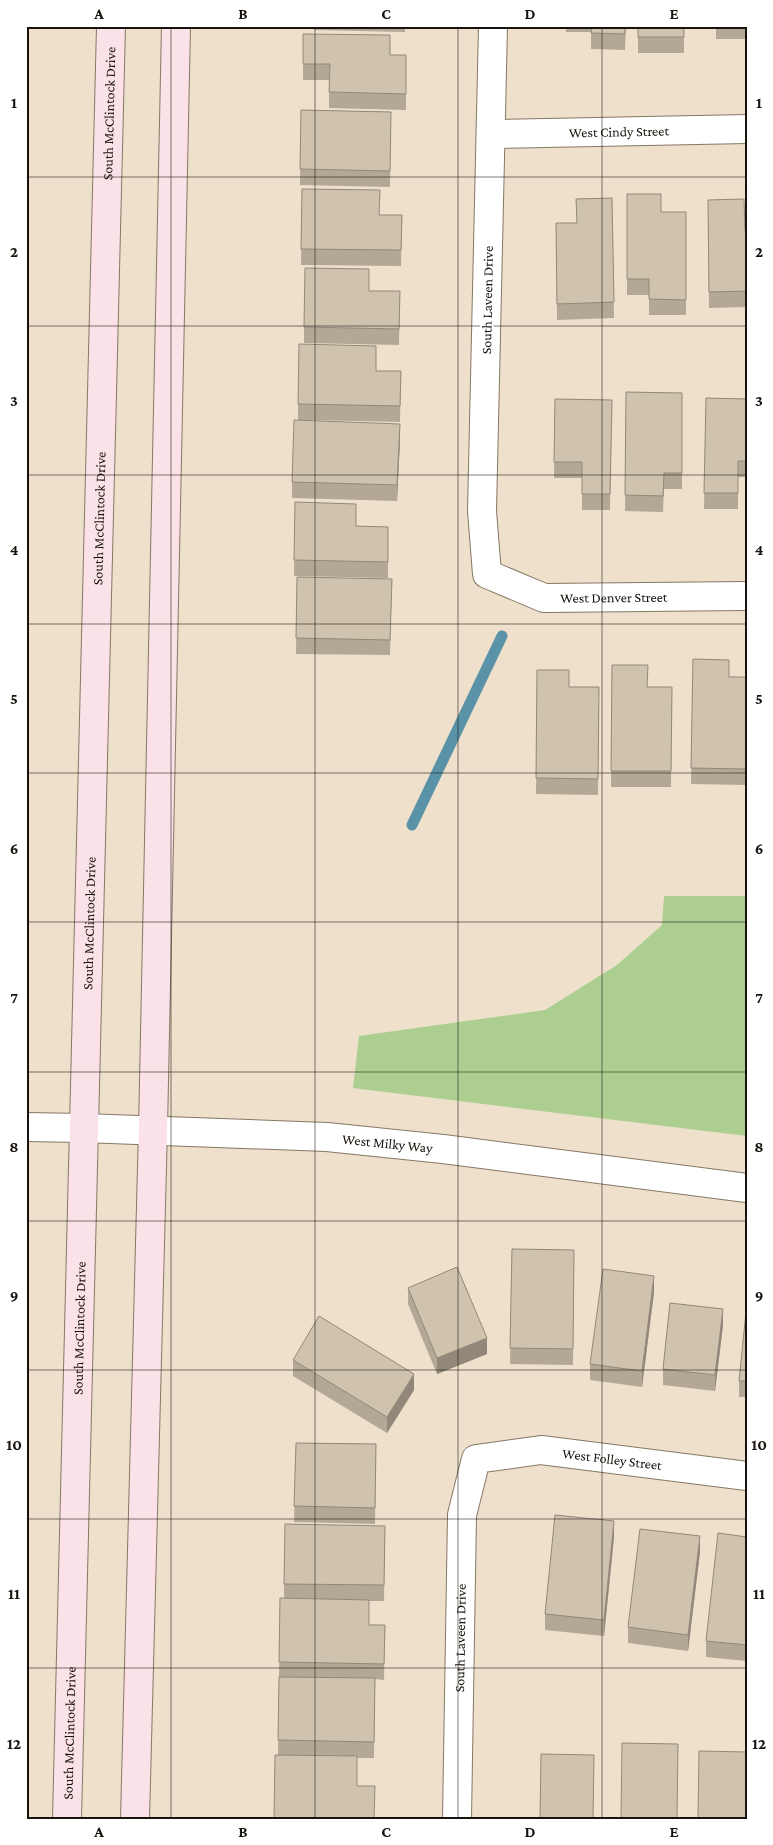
<svg xmlns="http://www.w3.org/2000/svg" width="773" height="1845" viewBox="0 0 773 1845" font-family="'Crimson Pro',serif">
  <style>
    .green { fill: #acce91 }
    .lines { fill: none; stroke-linecap: round; stroke-linejoin: round }
    .stream { stroke: #5a92a8; stroke-width: 11 }
    .minor-casing { stroke: #857865; stroke-width: 30 }
    .tertiary-casing { stroke: #857865; stroke-width: 30 }
    .secondary-casing { stroke: #857865; stroke-width: 30 }
    .minor { stroke: #fff; stroke-width: 28 }
    .tertiary { stroke: #fff; stroke-width: 28 }
    .secondary { stroke: #fbe1e8; stroke-width: 28 }
    .wall { fill: #b3a896 }
    .shaded-wall { fill: #92887a }
    .building { fill: #d0c3ae; stroke: #92887a }
    .grid { fill: none; stroke: #18130c; stroke-width: 1; stroke-opacity: 0.55 }
    .labels { text-anchor: middle; dominant-baseline: central; stroke-width: 4.5; stroke-linejoin: round; paint-order: stroke }
    .street-label { font-size: 14px; fill: #18130c; stroke: #fff }
    .neatline { fill: none; stroke: #18130c; stroke-width: 2 }
    .grid-label { font-size: 16px; text-anchor: middle; font-weight: bold; fill: #18130c }
  </style>
  <rect width="100%" height="100%" fill="#eee0cb"/>
  <polygon class="green" points="664,896 747,896 747,1136 353,1088 359,1036 545,1010 617,965 662,925"/>
  <g class="lines">
    <polyline class="stream" points="412,825 502,636"/>
    <g class="minor-casing">
      <g id="minor">
        <path id="s1" d="M493,26L482,511L487,574L544,598L747,596"/>
        <path id="s2" d="M491,134L747,129"/>
        <polyline points="26,1127 83,1128"/>
        <path id="s3" d="M457,1819L462,1515L476,1459L541,1450L747,1476"/>
      </g>
    </g>
    <g class="tertiary-casing">
      <g id="tertiary">
        <path id="s4" d="M83,1128L327,1137L443,1149L747,1188"/>
      </g>
    </g>
    <g class="secondary-casing">
      <g id="secondary">
        <path id="s5" d="M67,1819L111,26"/>
        <polyline points="135,1819 153,1129 176,26"/>
      </g>
    </g>
    <use href="#minor" class="minor"/>
    <use href="#tertiary" class="tertiary"/>
    <use href="#secondary" class="secondary"/>
  </g>
  <g class="wall">
    <polygon points="314,26 405,26 405,32 314,30"/>
    <polygon points="566,26 626,26 625,50 591,49 591,32 566,32"/>
    <rect x="638" y="26" width="46" height="27"/>
    <rect x="716" y="26" width="31" height="13"/>
    <polygon points="303,34 390,55 406,55 406,110 329,108 329,80 303,80"/>
    <polygon points="301,110 391,112 390,187 300,185"/>
    <polygon points="302,189 380,215 402,215 401,266 301,265"/>
    <polygon points="627,194 661,212 686,212 686,315 649,315 649,295 627,295"/>
    <polygon points="612,198 614,318 557,320 556,223 577,223 576,199"/>
    <polygon points="708,200 745,231 747,231 747,307 709,308"/>
    <polygon points="369,291 400,291 399,345 304,343 304,327"/>
    <polygon points="376,371 401,371 400,422 308,420 400,440 397,501 292,498 292,482 298,420 298,404"/>
    <polygon points="626,392 682,393 682,489 664,489 663,512 625,511"/>
    <polygon points="706,398 747,399 747,477 738,477 738,509 704,509"/>
    <polygon points="555,399 612,400 610,510 582,510 582,478 554,478"/>
    <polygon points="295,502 356,526 388,527 388,578 294,576"/>
    <polygon points="297,577 392,579 390,655 296,654"/>
    <polygon points="693,659 729,677 747,677 747,785 691,784"/>
    <polygon points="612,665 647,687 672,687 671,787 611,787"/>
    <polygon points="537,670 569,687 599,687 598,795 536,794"/>
    <polygon points="512,1249 574,1250 573,1365 510,1364"/>
    <polygon points="408,1288 487,1354 437,1374 408,1304"/>
    <polygon points="654,1292 642,1387 590,1380 590,1364"/>
    <polygon points="747,1302 747,1397 739,1397 739,1381"/>
    <polygon points="723,1325 715,1391 663,1385 663,1369"/>
    <polygon points="293,1360 414,1390 387,1433 293,1376"/>
    <polygon points="296,1443 376,1444 375,1524 294,1522"/>
    <polygon points="385,1526 384,1601 369,1601 369,1625 385,1625 384,1680 375,1679 374,1758 357,1758 357,1786 374,1819 278,1755 280,1598 284,1598 284,1584"/>
    <polygon points="614,1537 604,1636 545,1630 545,1614"/>
    <polygon points="747,1537 747,1661 706,1657 706,1641"/>
    <polygon points="700,1552 688,1651 628,1643 628,1627"/>
  </g>
  <g class="shaded-wall">
    <polygon points="400,424 400,440 397,501 397,485"/>
    <polygon points="654,1276 654,1292 642,1387 642,1371"/>
    <polygon points="723,1309 723,1325 715,1391 715,1375"/>
    <polygon points="487,1338 487,1354 437,1374 437,1358"/>
    <polygon points="414,1374 414,1390 387,1433 387,1417"/>
    <polygon points="614,1521 614,1537 604,1636 604,1620"/>
    <polygon points="700,1536 700,1552 688,1651 688,1635"/>
  </g>
  <g class="building">
    <polygon points="592,26 625,26 625,34 591,33"/>
    <rect x="638" y="26" width="46" height="11"/>
    <polygon points="303,34 390,35 390,55 406,55 406,94 329,92 330,64 303,64"/>
    <polygon points="301,110 391,112 390,171 300,169"/>
    <polygon points="302,189 380,190 379,215 402,215 401,250 301,249"/>
    <polygon points="627,194 661,194 661,212 686,212 686,300 649,299 649,279 627,279"/>
    <polygon points="612,198 614,302 557,304 556,223 577,223 576,199"/>
    <polygon points="744,199 745,231 747,231 747,291 709,292 708,200"/>
    <polygon points="305,268 369,269 369,291 400,291 399,329 304,327"/>
    <polygon points="299,344 376,346 376,371 401,371 400,406 298,404"/>
    <polygon points="626,392 682,393 682,473 664,473 663,496 625,495"/>
    <polygon points="706,398 747,399 747,461 738,461 738,493 704,493"/>
    <polygon points="555,399 612,400 610,494 582,494 582,462 554,462"/>
    <polygon points="294,420 400,424 397,485 292,482"/>
    <polygon points="295,502 356,504 356,526 388,527 388,562 294,560"/>
    <polygon points="297,577 392,579 390,640 296,638"/>
    <polygon points="693,659 729,660 729,677 747,677 747,769 691,768"/>
    <polygon points="612,665 648,665 647,687 672,687 671,771 611,771"/>
    <polygon points="537,670 569,670 569,687 599,687 598,779 536,778"/>
    <polygon points="512,1249 574,1250 573,1349 510,1348"/>
    <polygon points="457,1267 487,1338 437,1358 408,1288"/>
    <polygon points="603,1269 654,1276 642,1371 590,1364"/>
    <polygon points="747,1302 747,1381 739,1381"/>
    <polygon points="670,1303 723,1309 715,1375 663,1369"/>
    <polygon points="319,1316 414,1374 387,1417 293,1360"/>
    <polygon points="296,1443 376,1444 375,1508 294,1506"/>
    <polygon points="555,1515 614,1521 604,1620 545,1614"/>
    <polygon points="285,1524 385,1526 384,1585 284,1584"/>
    <polygon points="640,1529 700,1536 688,1635 628,1627"/>
    <polygon points="718,1533 747,1537 747,1645 706,1641"/>
    <polygon points="280,1598 369,1600 369,1625 385,1625 384,1664 279,1662"/>
    <polygon points="279,1677 375,1678 374,1742 278,1740"/>
    <polygon points="622,1743 678,1744 677,1819 621,1819"/>
    <polygon points="699,1751 747,1752 747,1819 698,1819"/>
    <polygon points="541,1754 594,1755 593,1819 540,1819"/>
    <polygon points="275,1755 357,1756 357,1786 375,1786 374,1819 274,1819"/>
  </g>
  <path class="grid" d="M171,26V1819M315,26V1819M458,26V1819M602,26V1819M26,177H747M26,326H747M26,475H747M26,624H747M26,773H747M26,922H747M26,1072H747M26,1221H747M26,1370H747M26,1519H747M26,1668H747"/>
  <g class="labels">
    <g class="street-label">
      <text stroke="none"><textPath href="#s5" startOffset="1706">South McClintock Drive</textPath></text>
      <text stroke="none"><textPath href="#s2" startOffset="128">West Cindy Street</textPath></text>
      <text transform="translate(487 300) rotate(-89)">South Laveen Drive</text>
      <text stroke="none"><textPath href="#s5" startOffset="1301">South McClintock Drive</textPath></text>
      <text stroke="none"><textPath href="#s1" startOffset="680">West Denver Street</textPath></text>
      <text stroke="none"><textPath href="#s5" startOffset="896">South McClintock Drive</textPath></text>
      <text stroke="none"><textPath href="#s4" startOffset="305">West Milky Way</textPath></text>
      <text stroke="none"><textPath href="#s5" startOffset="491">South McClintock Drive</textPath></text>
      <text stroke="none"><textPath href="#s3" startOffset="499">West Folley Street</textPath></text>
      <text stroke="none"><textPath href="#s3" startOffset="181">South Laveen Drive</textPath></text>
      <text stroke="none"><textPath href="#s5" startOffset="86">South McClintock Drive</textPath></text>
    </g>
  </g>
  <rect width="773" height="1845" fill="none" stroke="#ffffff" stroke-width="55"/>
  <rect x="28" y="28" width="718" height="1790" class="neatline"/>
  <g class="grid-label">
    <text x="99" y="19">A</text>
    <text x="243" y="19">B</text>
    <text x="386" y="19">C</text>
    <text x="530" y="19">D</text>
    <text x="674" y="19">E</text>
    <text x="14" y="108">1</text>
    <text x="759" y="108">1</text>
    <text x="14" y="257">2</text>
    <text x="759" y="257">2</text>
    <text x="14" y="406">3</text>
    <text x="759" y="406">3</text>
    <text x="14" y="555">4</text>
    <text x="759" y="555">4</text>
    <text x="14" y="704">5</text>
    <text x="759" y="704">5</text>
    <text x="14" y="854">6</text>
    <text x="759" y="854">6</text>
    <text x="14" y="1003">7</text>
    <text x="759" y="1003">7</text>
    <text x="14" y="1152">8</text>
    <text x="759" y="1152">8</text>
    <text x="14" y="1301">9</text>
    <text x="759" y="1301">9</text>
    <text x="14" y="1450">10</text>
    <text x="759" y="1450">10</text>
    <text x="14" y="1599">11</text>
    <text x="759" y="1599">11</text>
    <text x="14" y="1749">12</text>
    <text x="759" y="1749">12</text>
    <text x="99" y="1837">A</text>
    <text x="243" y="1837">B</text>
    <text x="386" y="1837">C</text>
    <text x="530" y="1837">D</text>
    <text x="674" y="1837">E</text>
  </g>
</svg>
